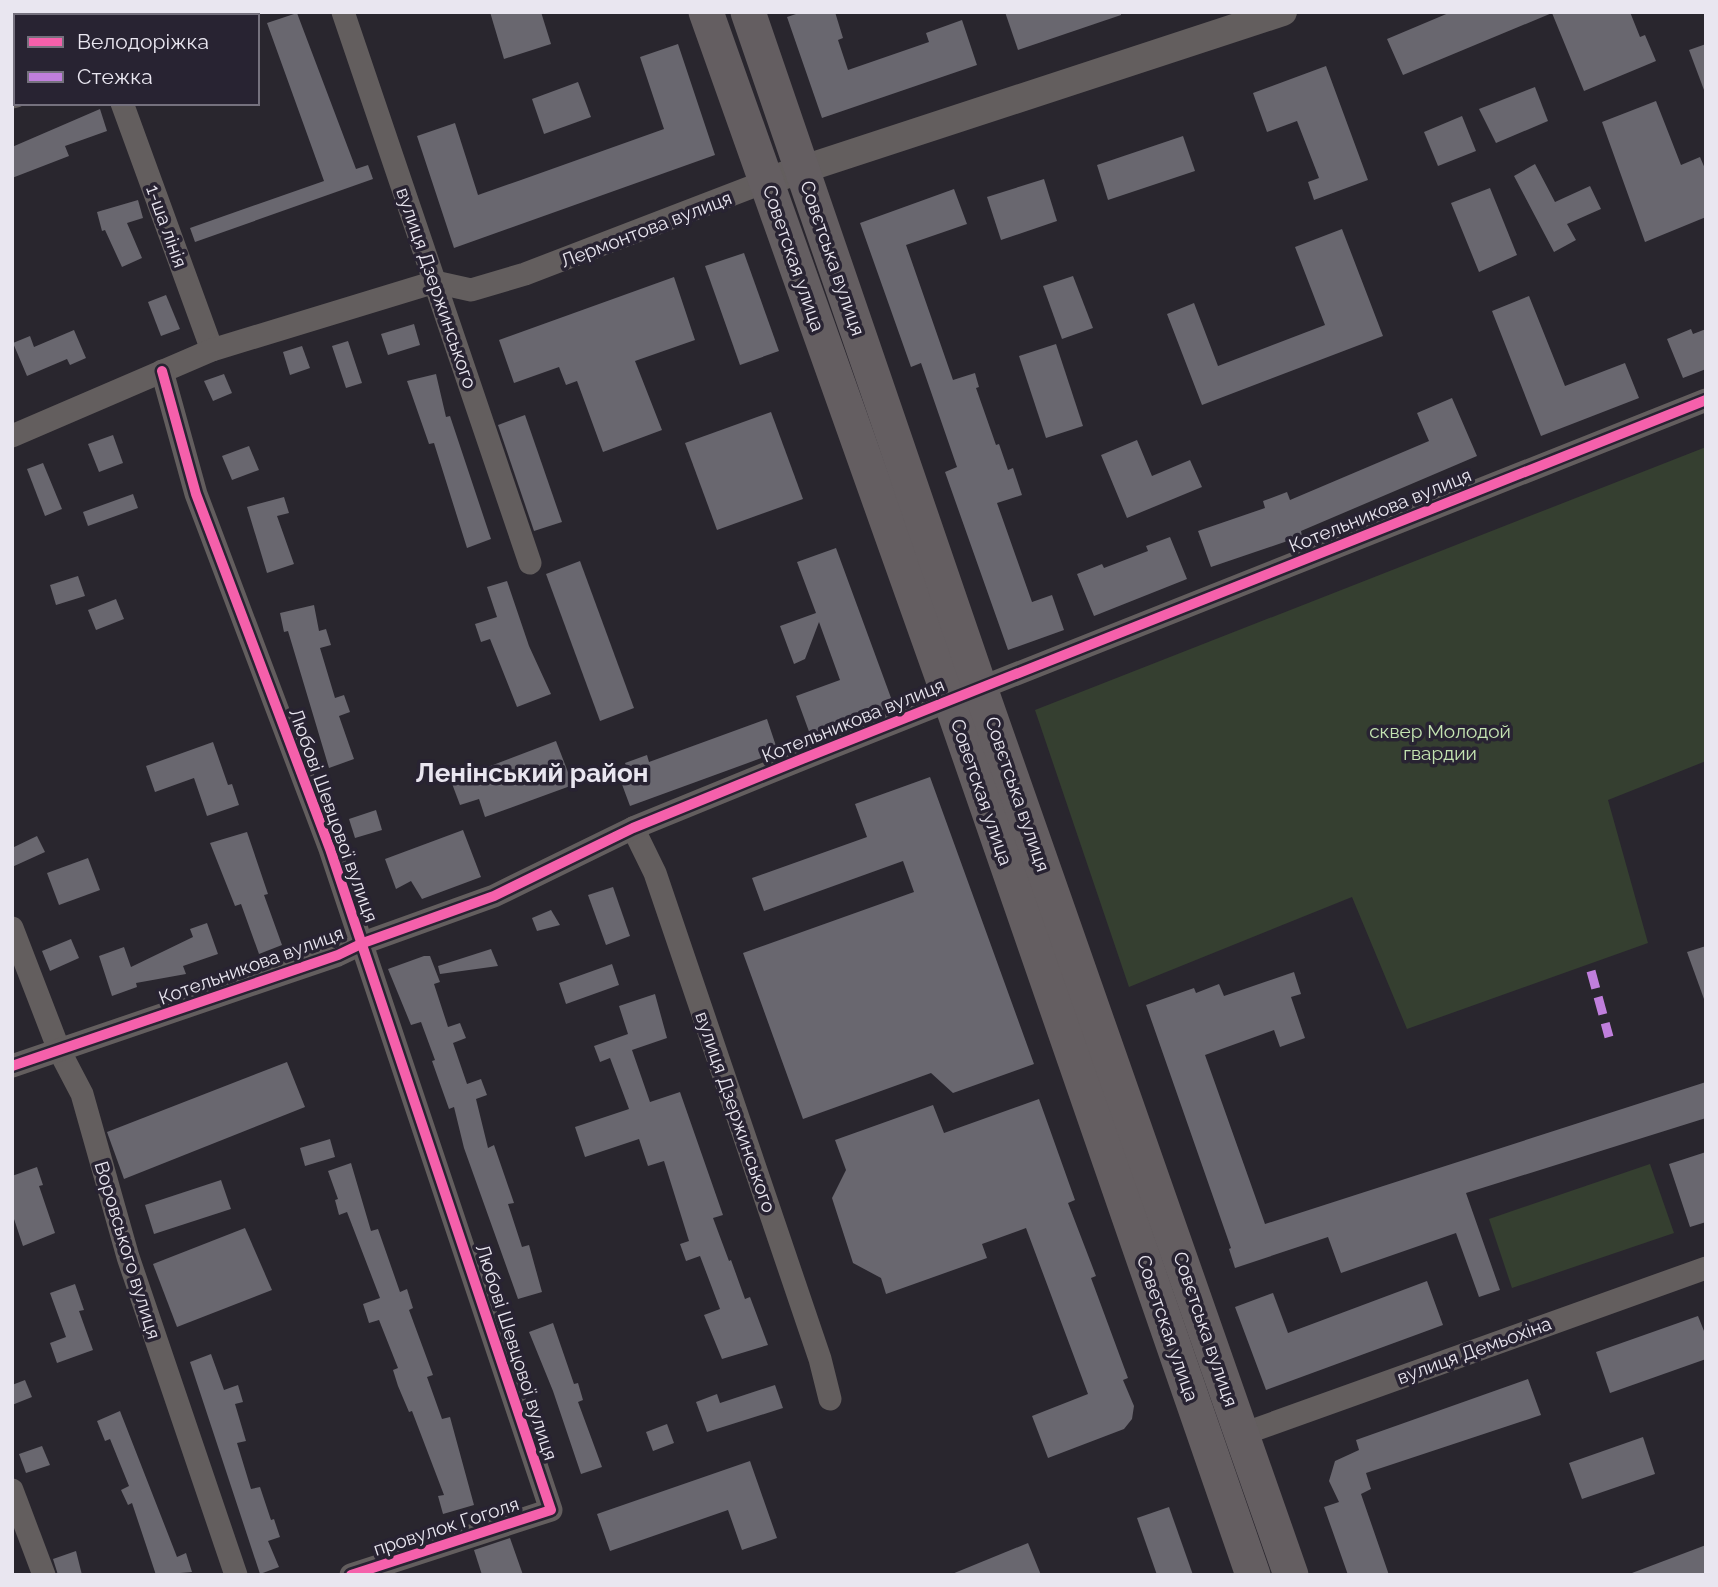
<svg xmlns="http://www.w3.org/2000/svg" width="1718" height="1587" viewBox="0 0 1718 1587" font-family="Raleway,sans-serif">
  <style>
    .green { fill: #353f30 }
    .building { fill: #69676f }
    .lines { fill: none; stroke-linecap: round; stroke-linejoin: round }
    .minor { stroke: #635e5e; stroke-width: 23 }
    .tertiary { stroke: #635e5e; stroke-width: 28 }
    .primary { stroke: #645e61; stroke-width: 35 }
    .quiet { stroke: #c07fdc; stroke-width: 9; stroke-dasharray: 18 9; stroke-linecap: butt }
    .cycleway-casing { stroke: #282332; stroke-width: 15 }
    .cycleway { stroke: #f560ab; stroke-width: 10 }
    .labels { text-anchor: middle; dominant-baseline: central; stroke-width: 7; stroke-linejoin: round; paint-order: stroke }
    .street-label { font-size: 19px; fill: #e9e6f0; stroke: #282332 }
    .park-label { font-size: 19px; fill: #c4e4b2; stroke: #282332 }
    .district-label { font-size: 26px; font-weight: bold; fill: #e9e6f0; stroke: #282332 }
  </style>
  <rect width="100%" height="100%" fill="#29262e"/>
  <g class="green">
    <polygon points="1706,447 1706,761 1608,800 1648,943 1407,1029 1352,897 1129,987 1035,710"/>
    <polygon points="1650,1164 1674,1233 1512,1288 1489,1219"/>
  </g>
  <g class="building">
    <polygon points="490,12 541,12 551,44 504,59"/>
    <polygon points="802,12 835,12 843,38 838,40 848,70 929,42 926,33 962,20 977,65 822,118 787,17"/>
    <polygon points="1005,12 1121,12 1121,15 1018,50"/>
    <polygon points="1451,12 1630,12 1640,37 1645,35 1656,61 1584,91 1552,13 1403,75 1387,39"/>
    <polygon points="297,13 356,169 368,165 373,179 195,242 190,228 324,181 267,23"/>
    <polygon points="678,44 715,155 454,248 417,136 455,123 478,195 521,180 664,129 640,57"/>
    <polygon points="1706,44 1706,90 1704,90 1689,50"/>
    <polygon points="1326,66 1368,180 1314,200 1308,182 1319,178 1297,121 1267,132 1253,93"/>
    <polygon points="578,82 591,117 544,134 532,99"/>
    <polygon points="1535,87 1548,121 1496,143 1479,109"/>
    <polygon points="1656,101 1681,165 1700,157 1706,171 1706,217 1645,242 1602,122"/>
    <polygon points="100,109 107,131 65,146 69,156 12,178 12,147"/>
    <polygon points="1462,116 1476,151 1438,166 1424,132"/>
    <polygon points="1183,136 1195,171 1108,200 1097,165"/>
    <polygon points="1535,164 1555,202 1590,186 1601,209 1567,224 1576,240 1554,252 1514,176"/>
    <polygon points="1044,179 1057,221 1001,240 987,197"/>
    <polygon points="1490,188 1517,255 1479,272 1451,203"/>
    <polygon points="954,189 967,224 906,245 953,380 975,373 979,387 976,388 996,445 999,444 1008,470 1013,468 1022,495 997,503 1032,602 1052,595 1064,630 1008,650 945,472 957,467 921,363 911,367 860,223"/>
    <polygon points="138,200 143,218 127,223 142,258 122,267 105,230 102,231 97,212"/>
    <polygon points="1342,229 1383,336 1202,405 1167,314 1194,303 1218,366 1325,325 1295,247"/>
    <polygon points="744,253 779,351 740,365 705,266"/>
    <polygon points="1073,276 1093,328 1062,339 1043,286"/>
    <polygon points="674,277 695,340 635,361 662,430 603,452 577,381 566,385 559,367 514,383 499,340"/>
    <polygon points="166,295 180,329 161,336 148,302"/>
    <polygon points="1529,296 1565,386 1625,363 1639,398 1541,436 1492,311"/>
    <polygon points="414,324 420,345 388,355 381,334"/>
    <polygon points="1691,329 1693,334 1706,329 1706,369 1683,378 1667,339"/>
    <polygon points="74,330 86,358 70,365 67,359 27,376 13,343 30,336 34,347"/>
    <polygon points="348,341 362,383 346,388 332,346"/>
    <polygon points="1056,344 1083,426 1046,438 1019,356"/>
    <polygon points="302,346 310,368 290,375 283,352"/>
    <polygon points="224,374 232,393 213,401 204,381"/>
    <polygon points="436,374 446,417 450,416 491,539 467,548 434,443 429,444 407,381"/>
    <polygon points="1452,398 1477,456 1301,531 1302,536 1211,567 1198,531 1265,508 1263,501 1287,492 1290,500 1429,441 1417,413"/>
    <polygon points="771,412 803,499 717,530 685,443"/>
    <polygon points="525,415 562,522 534,531 498,425"/>
    <polygon points="113,435 123,463 99,472 88,444"/>
    <polygon points="1137,440 1152,476 1190,460 1202,487 1127,518 1101,455"/>
    <polygon points="249,446 259,470 232,480 222,456"/>
    <polygon points="43,463 62,509 45,516 27,469"/>
    <polygon points="133,494 138,508 88,526 83,512"/>
    <polygon points="284,497 289,513 277,516 294,564 267,573 247,507"/>
    <polygon points="1170,537 1187,579 1094,616 1077,574 1102,564 1104,568 1148,551 1146,546"/>
    <polygon points="836,548 894,706 811,737 796,696 840,680 819,622 805,659 794,664 780,626 816,613 797,562"/>
    <polygon points="580,561 634,708 600,721 546,574"/>
    <polygon points="78,576 85,596 56,605 50,585"/>
    <polygon points="507,581 529,646 551,694 517,707 490,639 481,642 475,624 497,617 487,587"/>
    <polygon points="116,599 124,619 96,630 88,610"/>
    <polygon points="314,605 319,631 326,629 331,645 320,648 335,698 344,695 350,712 339,716 354,759 329,768 288,631 284,632 280,613"/>
    <polygon points="767,719 778,752 630,806 620,779 630,777 625,763 647,755 649,762"/>
    <polygon points="556,741 573,785 485,817 479,799 460,805 451,781"/>
    <polygon points="213,742 228,785 232,784 239,805 207,816 194,778 155,792 146,766"/>
    <polygon points="930,777 1034,1064 953,1093 931,1073 803,1119 743,953 914,892 903,861 764,911 752,878 867,837 855,804"/>
    <polygon points="376,810 382,830 355,838 349,819"/>
    <polygon points="463,830 481,877 422,899 411,881 396,889 385,859"/>
    <polygon points="247,832 268,894 264,895 282,945 259,954 241,904 235,906 210,843"/>
    <polygon points="37,836 45,852 12,867 12,848"/>
    <polygon points="88,858 100,890 59,905 47,873"/>
    <polygon points="613,887 630,936 606,945 588,895"/>
    <polygon points="551,910 560,925 537,931 532,918"/>
    <polygon points="207,923 218,954 183,966 186,974 136,983 137,987 112,996 99,956 124,947 131,967 193,937 190,929"/>
    <polygon points="71,939 79,958 50,971 42,951"/>
    <polygon points="1706,946 1706,999 1704,999 1687,952"/>
    <polygon points="491,949 498,966 440,974 438,966"/>
    <polygon points="424,956 430,956 440,982 434,984 448,1027 460,1023 466,1038 453,1043 467,1084 481,1079 487,1095 476,1099 488,1148 494,1145 514,1203 508,1204 522,1247 529,1245 542,1292 518,1299 464,1148 454,1107 449,1109 438,1078 432,1061 435,1060 421,1022 411,1025 388,969"/>
    <polygon points="612,964 619,985 566,1004 559,983"/>
    <polygon points="1294,972 1301,994 1291,997 1305,1038 1280,1047 1274,1030 1205,1055 1265,1224 1706,1082 1706,1118 1466,1193 1500,1290 1479,1297 1456,1233 1341,1273 1328,1237 1235,1268 1229,1249 1231,1248 1146,1005 1194,988 1196,993 1219,984 1224,996"/>
    <polygon points="655,994 667,1038 632,1050 650,1102 680,1092 723,1215 713,1218 729,1261 731,1260 745,1299 750,1297 768,1345 722,1359 704,1315 720,1309 700,1256 686,1261 680,1244 689,1241 664,1161 648,1166 639,1139 585,1157 575,1127 629,1109 610,1058 600,1062 594,1046 628,1034 619,1006"/>
    <polygon points="287,1062 305,1107 124,1179 107,1132"/>
    <polygon points="1039,1099 1075,1200 1068,1203 1096,1276 1091,1278 1128,1378 1123,1380 1134,1406 1132,1419 1124,1429 1048,1458 1032,1416 1088,1394 1026,1228 982,1244 987,1258 886,1294 881,1278 853,1263 832,1198 846,1170 835,1140 933,1105 944,1133"/>
    <polygon points="330,1139 335,1157 305,1166 300,1148"/>
    <polygon points="1706,1152 1706,1222 1690,1227 1669,1164"/>
    <polygon points="351,1163 371,1231 378,1229 400,1292 407,1289 413,1308 409,1310 433,1375 427,1377 442,1419 450,1417 474,1505 443,1514 438,1496 444,1495 412,1411 409,1412 398,1386 393,1370 398,1368 379,1320 369,1323 363,1304 380,1298 347,1212 339,1215 335,1200 338,1199 328,1171"/>
    <polygon points="37,1167 43,1185 39,1186 55,1233 23,1246 12,1213 12,1176"/>
    <polygon points="221,1180 231,1209 154,1234 145,1205"/>
    <polygon points="245,1228 272,1290 177,1327 153,1264"/>
    <polygon points="1427,1281 1443,1325 1266,1390 1235,1307 1273,1293 1288,1333"/>
    <polygon points="75,1284 84,1310 79,1311 93,1350 57,1363 50,1343 66,1337 50,1293"/>
    <polygon points="1698,1316 1706,1336 1706,1359 1610,1393 1596,1352"/>
    <polygon points="553,1323 574,1384 578,1383 583,1400 578,1402 602,1467 581,1474 553,1391 529,1332"/>
    <polygon points="211,1354 224,1390 238,1385 243,1402 235,1404 246,1441 237,1443 251,1489 260,1487 271,1520 274,1519 280,1537 268,1541 279,1567 260,1574 190,1362"/>
    <polygon points="1528,1379 1541,1415 1366,1473 1371,1489 1361,1494 1389,1575 1348,1575 1324,1507 1339,1502 1329,1481 1335,1461 1359,1450 1356,1440"/>
    <polygon points="25,1380 32,1397 12,1405 12,1385"/>
    <polygon points="775,1385 783,1408 707,1432 696,1402 717,1394 720,1403"/>
    <polygon points="120,1411 177,1557 186,1553 192,1572 156,1575 132,1503 128,1505 121,1490 129,1486 110,1439 105,1441 97,1421"/>
    <polygon points="667,1424 674,1443 653,1451 646,1432"/>
    <polygon points="1643,1437 1655,1474 1582,1499 1569,1463"/>
    <polygon points="42,1446 50,1465 26,1473 19,1454"/>
    <polygon points="750,1461 777,1538 742,1550 728,1510 610,1551 597,1514"/>
    <polygon points="1169,1507 1193,1575 1157,1575 1137,1518"/>
    <polygon points="510,1538 523,1575 482,1575 474,1550"/>
    <polygon points="1028,1543 1041,1575 952,1575 952,1574"/>
    <polygon points="1706,1545 1706,1575 1633,1575 1632,1573"/>
    <polygon points="76,1551 82,1575 58,1575 53,1559"/>
  </g>
  <g class="lines">
    <g class="minor">
      <polyline points="89,12 91,16"/>
      <polyline points="343,12 530,563"/>
      <polyline points="12,97 16,96"/>
      <polyline points="122,103 212,350"/>
      <polyline points="162,371 196,494 330,849 551,1510 351,1575"/>
      <polyline points="12,436 212,350 435,282 471,290 525,274 767,181"/>
      <polyline points="633,828 655,873 820,1359 830,1399"/>
      <polyline points="12,928 59,1050 82,1094 128,1257 236,1575"/>
      <polyline points="12,1066 338,955 363,943 494,896 633,828 802,759 1706,400"/>
      <polyline points="1243,1434 1706,1268"/>
      <polyline points="12,1490 44,1575"/>
    </g>
    <polyline class="tertiary" points="767,181 1283,12"/>
    <g class="primary">
      <polyline points="706,12 943,679 1253,1575"/>
      <polyline points="748,12 980,688 1291,1575"/>
    </g>
    <polyline class="quiet" points="1591,971 1609,1037"/>
    <g class="cycleway-casing">
      <g id="cycleway">
        <polyline points="162,371 196,494 330,849 551,1510 351,1575"/>
        <polyline points="12,1066 338,955 363,943 494,896 633,828 802,759 1706,400"/>
      </g>
    </g>
    <use href="#cycleway" class="cycleway"/>
  </g>
  <g class="labels">
    <g class="street-label">
      <text transform="translate(167 226) rotate(70)">1-ша лінія</text>
      <text transform="translate(646 229) rotate(-21)">Лермонтова вулиця</text>
      <text transform="translate(794 258) rotate(71)">Советская улица</text>
      <text transform="translate(833 258) rotate(71)">Совєтська вулиця</text>
      <text transform="translate(437 288) rotate(71)">вулиця Дзержинського</text>
      <text transform="translate(1380 510) rotate(-22)">Котельникова вулиця</text>
      <text transform="translate(853 720) rotate(-22)">Котельникова вулиця</text>
      <text transform="translate(982 792) rotate(71)">Советская улица</text>
      <text transform="translate(1018 794) rotate(71)">Совєтська вулиця</text>
      <text transform="translate(334 815) rotate(70)">Любові Шевцової вулиця</text>
      <text transform="translate(251 965) rotate(-20)">Котельникова вулиця</text>
      <text transform="translate(736 1112) rotate(71)">вулиця Дзержинського</text>
      <text transform="translate(128 1250) rotate(73)">Воровського вулиця</text>
      <text transform="translate(1168 1328) rotate(71)">Советская улица</text>
      <text transform="translate(1206 1329) rotate(71)">Совєтська вулиця</text>
      <text transform="translate(1474 1350) rotate(-20)">вулиця Демьохіна</text>
      <text transform="translate(517 1352) rotate(72)">Любові Шевцової вулиця</text>
      <text transform="translate(446 1526) rotate(-18)">провулок Гоголя</text>
    </g>
    <g class="park-label">
      <text x="1440" y="731">сквер Молодой<tspan x="1440" dy="22">гвардии</tspan></text>
    </g>
    <g class="district-label">
      <text x="532" y="773">Ленінський район</text>
    </g>
  </g>
  <rect width="1718" height="1587" fill="none" stroke="#e9e6f0" stroke-width="28"/>
  <rect x="14" y="14" width="245" height="91" fill="#282332" stroke="#75717e" stroke-width="2"/>
  <rect x="28" y="37" width="35" height="10" fill="#f560ab" stroke="#75717e" stroke-width="2"/>
  <text x="77" y="49" font-size="21" fill="#e9e6f0">Велодоріжка</text>
  <rect x="28" y="72" width="35" height="10" fill="#c07fdc" stroke="#75717e" stroke-width="2"/>
  <text x="77" y="84" font-size="21" fill="#e9e6f0">Стежка</text>
</svg>
